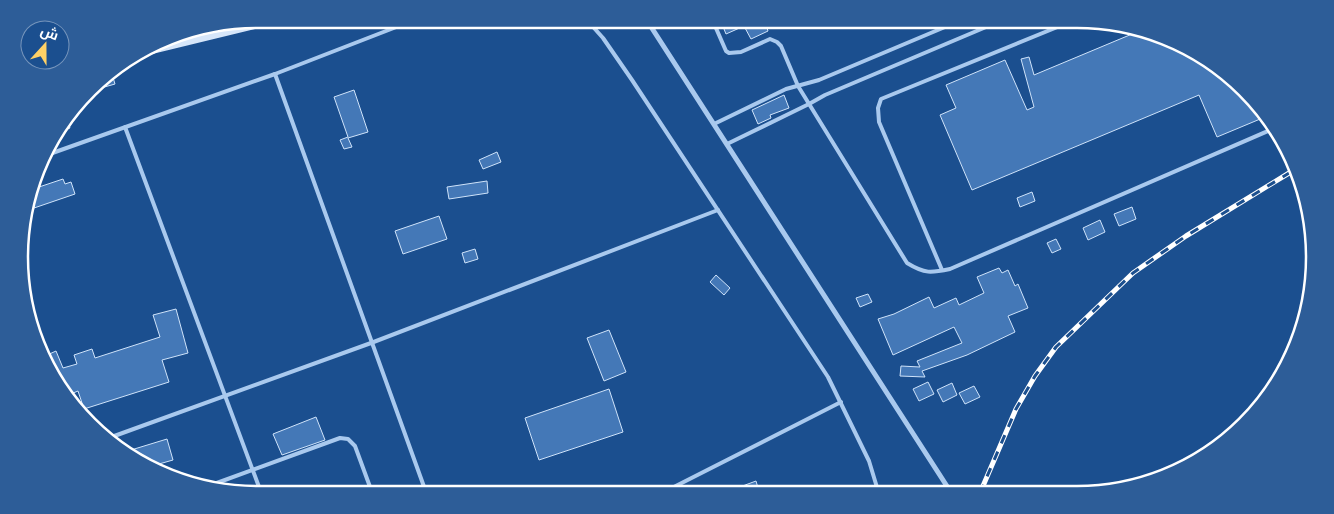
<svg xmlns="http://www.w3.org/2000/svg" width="1334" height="514" viewBox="0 0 1334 514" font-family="'Nunito Sans',Cairo,sans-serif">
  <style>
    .building { fill: #4478b7; stroke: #cfe3fa }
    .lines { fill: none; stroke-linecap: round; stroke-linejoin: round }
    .service { stroke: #a9c9ee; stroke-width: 4 }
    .minor { stroke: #a9c9ee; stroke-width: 5 }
    .secondary { stroke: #d6e6fa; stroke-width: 10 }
    .rail-casing { stroke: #fff; stroke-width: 5 }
    .rail { stroke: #1b4f8f; stroke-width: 3; stroke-dasharray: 9; stroke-linecap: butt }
    .rim { fill: none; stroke: #fff; stroke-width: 2.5 }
  </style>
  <rect width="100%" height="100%" fill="#1b4f8f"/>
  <g class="building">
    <polygon points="720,19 764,19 768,31 751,39 744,26 726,34"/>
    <polygon points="1144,29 1222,68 1265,117 1217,137 1199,95 972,190 940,115 956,108 946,85 1005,60 1027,110 1034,107 1021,59 1029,57 1034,75"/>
    <polygon points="111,71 115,84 101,88 98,80"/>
    <polygon points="354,90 368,132 348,138 352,147 344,149 340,140 348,137 334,97"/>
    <polygon points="784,95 789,108 770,115 771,118 758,124 752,110"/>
    <polygon points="66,119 70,128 53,135 63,123"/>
    <polygon points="497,152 501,162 483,169 479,160"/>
    <polygon points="63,179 65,184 71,182 75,194 34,208 30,197 33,189"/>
    <polygon points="487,181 488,193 449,199 447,187"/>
    <polygon points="1032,192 1035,201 1020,207 1017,198"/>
    <polygon points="1132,207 1136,219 1119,226 1114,214"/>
    <polygon points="439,216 447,239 403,254 395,231"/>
    <polygon points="1100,220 1105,232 1088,240 1083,228"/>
    <polygon points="1056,239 1061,249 1052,253 1047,243"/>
    <polygon points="475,249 478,259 465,263 462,253"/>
    <polygon points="999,268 1002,273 1008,270 1015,286 1018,284 1028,308 1008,316 1015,332 967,355 922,371 925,377 900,376 901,366 920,367 917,361 962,343 954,327 893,355 878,319 894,314 929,297 934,308 956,298 959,305 984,293 977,277"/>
    <polygon points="716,275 730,288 724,295 710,282"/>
    <polygon points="868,294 872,302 860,307 856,298"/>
    <polygon points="176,309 188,353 162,360 169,382 84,409 78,391 66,396 59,389 45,356 56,351 63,368 77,364 74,355 92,349 95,358 160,337 153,315"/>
    <polygon points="609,330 626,372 604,381 587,338"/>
    <polygon points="928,382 934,394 919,401 913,389"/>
    <polygon points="952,383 957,395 943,402 937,390"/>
    <polygon points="974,386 980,397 965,404 959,393"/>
    <polygon points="609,389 623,432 539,460 525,418"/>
    <polygon points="316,417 325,440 282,455 273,434"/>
    <polygon points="167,439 173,460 152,466 134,457 131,450"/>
    <polygon points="756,481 758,488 741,494 730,494 729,491"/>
  </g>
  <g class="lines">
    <g class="service">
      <polyline points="586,19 603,38 632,80 828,377 869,461 879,494"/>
      <path d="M712,19L726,51L729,53L741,52L770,39L777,42L781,46L798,86L907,263C925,274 931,273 950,269L1275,128"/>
      <polyline points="275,74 427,495"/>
      <polyline points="714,124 786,89 819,80 964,19"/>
      <polyline points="125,127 262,495"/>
      <polyline points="727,144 809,104 825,95 1005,19"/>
      <polyline points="44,156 275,74 417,19"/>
      <polyline points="942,270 879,122 878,108 881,99 1077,19"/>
      <polyline points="106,439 371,343 718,210"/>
      <polyline points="203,488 340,438 348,439 355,446 373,495"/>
      <polyline points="660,494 841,402"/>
    </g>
    <polyline class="minor" points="646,19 952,494"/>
    <polyline class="secondary" points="148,50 275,19"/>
    <g class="rail-casing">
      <polyline id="rail" points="980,493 1016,409 1035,376 1056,347 1133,273 1186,236 1294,170"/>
    </g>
    <use href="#rail" class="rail"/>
  </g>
  <path d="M0 0H1334V514H0ZM257 28H1077A229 229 0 0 1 1306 257V257A229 229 0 0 1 1077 486H257A229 229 0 0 1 28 257V257A229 229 0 0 1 257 28Z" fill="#2d5d98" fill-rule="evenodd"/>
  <path class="rim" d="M257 28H1077A229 229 0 0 1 1306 257V257A229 229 0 0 1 1077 486H257A229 229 0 0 1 28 257V257A229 229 0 0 1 257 28Z"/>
  <g transform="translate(45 45) rotate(21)"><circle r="24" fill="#1b4f8f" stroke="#7695bc"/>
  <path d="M0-4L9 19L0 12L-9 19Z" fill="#ffd166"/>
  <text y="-8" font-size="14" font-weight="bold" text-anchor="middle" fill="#ffffff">ش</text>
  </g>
</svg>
